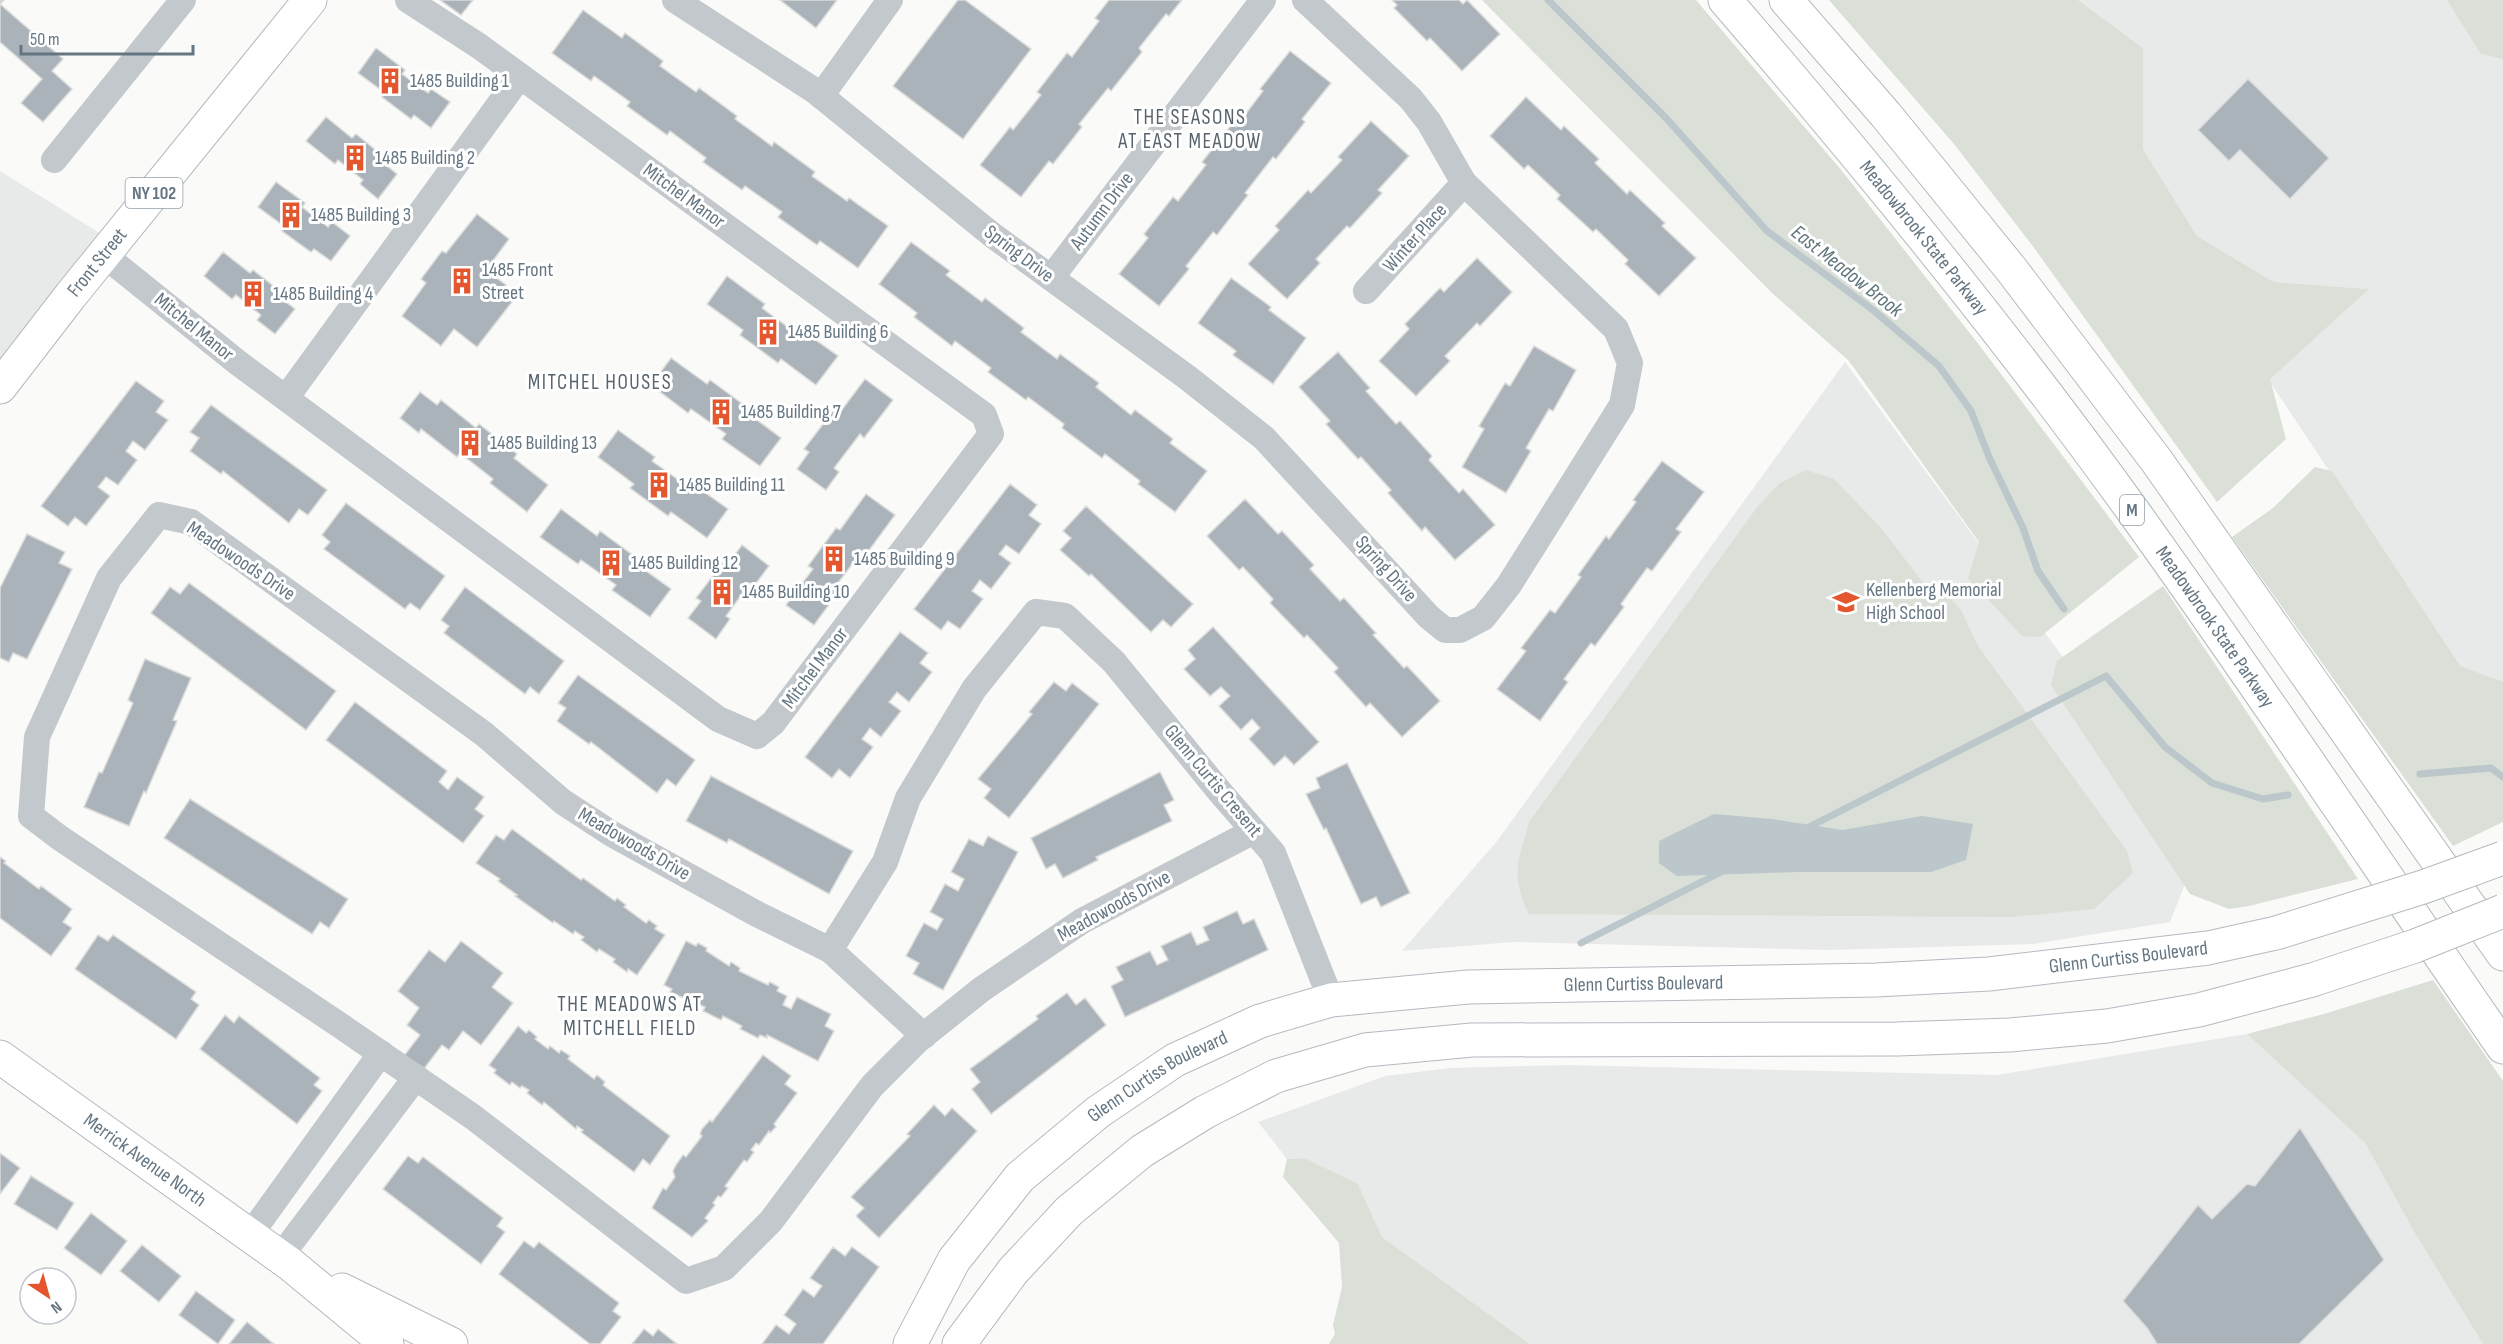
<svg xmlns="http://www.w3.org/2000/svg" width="2503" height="1344" font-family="'Sofia Sans Condensed',sans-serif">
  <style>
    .built { fill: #e8e9e9 }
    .green { fill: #dadfd7 }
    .water { fill: #bbc7cb }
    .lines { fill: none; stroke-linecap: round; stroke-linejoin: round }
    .stream { stroke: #bbc7cb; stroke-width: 7 }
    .building { fill: #aab3b9; stroke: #dcdcda; stroke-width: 1.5 }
    .secondary-casing { stroke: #b3babf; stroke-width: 35 }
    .primary-casing { stroke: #b5babe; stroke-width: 35 }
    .highway-casing { stroke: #b4b9bd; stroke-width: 35 }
    .street { stroke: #c3c8cc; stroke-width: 26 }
    .secondary { stroke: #fff; stroke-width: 33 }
    .primary { stroke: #fff; stroke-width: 33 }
    .highway { stroke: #fff; stroke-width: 33 }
    .secondary-bridge-casing { stroke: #b3babf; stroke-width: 35; stroke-linecap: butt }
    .secondary-bridge { stroke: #fff; stroke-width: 33 }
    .labels { text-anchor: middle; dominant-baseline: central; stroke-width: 6; stroke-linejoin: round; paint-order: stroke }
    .shield { fill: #fff; stroke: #939fa8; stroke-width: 1.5 }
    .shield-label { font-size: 18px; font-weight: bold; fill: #657683 }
    .poi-label { font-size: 20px; fill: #657683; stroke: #fff; text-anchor: start }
    .street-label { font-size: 20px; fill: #657683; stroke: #fff }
    .neighbourhood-label { font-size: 21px; letter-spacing: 1.5px; fill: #57646e; stroke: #fff }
    .water-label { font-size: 21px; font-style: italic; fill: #60757c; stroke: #fff }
  </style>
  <rect width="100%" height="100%" fill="#fafaf8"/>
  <g class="built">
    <polygon points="2078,0 2503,0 2503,732 2258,364 2368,289 2274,282 2197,236 2143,149 2143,48"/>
    <polygon points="0,171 114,242 0,391"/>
    <polygon points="1845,362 2201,844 2170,922 2033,944 1829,950 1514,942 1402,951 1497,841"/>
    <polygon points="2247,1034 2365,1143 2416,1235 2483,1344 1530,1344 1382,1237 1358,1184 1305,1158 1287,1159 1258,1122 1385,1076 1450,1068 1567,1065 1997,1075"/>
  </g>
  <g class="green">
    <polygon points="1482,0 1696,0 1842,171 1976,341 2139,557 2040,637 2022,636 1968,578 1979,542 1849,361 1771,292"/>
    <polygon points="1829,0 2078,0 2143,48 2143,149 2197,236 2274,282 2369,289 2270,379 2286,439 2217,502 2032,245 1954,144"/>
    <polygon points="2447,0 2503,0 2503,59 2481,54"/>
    <polygon points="2315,467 2332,471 2460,666 2503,682 2503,822 2453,846 2232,537 2273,508"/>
    <path d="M1806 470 1834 479 1881 528 1928 589 1950 598 1961 610 1978 646 2127 851 2133 873 2094 909 2011 917 1529 914C1510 873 1518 864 1529 822L1758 506 1780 483Z"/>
    <polygon points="2163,586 2358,879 2249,906 2229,909 2190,894 2051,685 2057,661"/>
    <polygon points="2433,980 2503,1081 2503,1344 2483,1344 2416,1235 2365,1143 2247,1034 2324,1014"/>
    <polygon points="1305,1158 1358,1184 1382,1237 1530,1344 1329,1344 1335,1334 1333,1325 1342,1287 1339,1243 1283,1177 1287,1159"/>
  </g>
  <polygon class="water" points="1714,814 1772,819 1843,830 1922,816 1973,824 1966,860 1931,872 1798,872 1677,876 1659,863 1659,841"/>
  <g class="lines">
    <g class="stream">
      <polyline points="1548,0 1666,118 1767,231 1873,310 1939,366 1971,411 1989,457 2023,528 2038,571 2064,609"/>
      <polyline points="2420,774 2491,768 2503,777"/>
      <polyline points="1805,829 2106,676 2165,747 2212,783 2263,799 2288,795"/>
      <polyline points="1581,943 1723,871"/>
    </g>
  </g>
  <g class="building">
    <polygon points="0,0 4,0 0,4 63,59 52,71 72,89 43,122 21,103 42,79 0,42"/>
    <polygon points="440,0 473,0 461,15"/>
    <polygon points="780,0 837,0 816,28"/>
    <polygon points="958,0 965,0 1031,49 963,139 893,86"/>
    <polygon points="1109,0 1182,0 1169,16 1166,14 1139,48 1142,52 1111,91 1108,88 1079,124 1082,127 1053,164 1049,161 1021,197 980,165 1010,127 1013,130 1041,95 1037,92 1067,53 1072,57 1099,21 1095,18"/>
    <polygon points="1392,0 1459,0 1463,4 1467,0 1500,34 1462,71 1430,38 1427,41 1394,8 1397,5"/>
    <polygon points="583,10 622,38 625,33 663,61 660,66 696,92 699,88 737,116 735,119 772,146 774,142 815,172 812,176 847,201 849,198 888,226 858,268 820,241 817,245 778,217 782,212 745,186 742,190 703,162 706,158 670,131 667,135 627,106 630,102 594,76 591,81 552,53"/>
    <polygon points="376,48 405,70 402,74 428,93 431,89 450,102 431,128 414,115 411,119 382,97 385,93 358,73"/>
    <polygon points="1290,51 1331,83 1302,119 1305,122 1276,159 1273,157 1245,193 1248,195 1217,235 1213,232 1186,266 1189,269 1159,306 1119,274 1148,238 1144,234 1173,197 1178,201 1206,165 1202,162 1232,124 1236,127 1263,91 1260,89"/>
    <polygon points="2248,79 2329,158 2290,199 2240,150 2229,161 2198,130"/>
    <polygon points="1526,97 1561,130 1564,126 1599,159 1595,163 1627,194 1630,190 1665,223 1662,226 1696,258 1659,296 1625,264 1628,260 1596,229 1593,232 1557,199 1560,195 1528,165 1524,169 1490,136"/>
    <polygon points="326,117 352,138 356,134 384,157 381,161 397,174 378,199 360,184 363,180 338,160 335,164 306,141"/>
    <polygon points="1371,121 1409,156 1378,190 1382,193 1350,228 1347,226 1316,259 1320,263 1287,299 1248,264 1279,230 1275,226 1308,190 1311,193 1342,160 1338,157"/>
    <polygon points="276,182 305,203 302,207 328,227 332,222 350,236 331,261 314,249 311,252 282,231 285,227 258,207"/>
    <polygon points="477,214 509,239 486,270 506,285 500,293 512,302 477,347 454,329 441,346 402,316 426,283 421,279 442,251 446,253"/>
    <polygon points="911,242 950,271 946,275 982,302 985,298 1024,328 1021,332 1057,359 1060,354 1099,383 1096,387 1131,415 1135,410 1173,439 1170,443 1207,471 1175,512 1138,484 1140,481 1105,454 1102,458 1062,428 1064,424 1028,397 1026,400 988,372 991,368 955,341 952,346 914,317 917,313 879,284"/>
    <polygon points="223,252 250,273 253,270 281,292 278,296 295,309 275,334 257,320 261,315 236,295 232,299 204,276"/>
    <polygon points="1477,258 1512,292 1480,326 1477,323 1445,356 1450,361 1416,396 1379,361 1409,329 1405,324 1440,288 1444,292"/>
    <polygon points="727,276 765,304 762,308 796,333 800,329 838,356 816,385 781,359 778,363 740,335 743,330 707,304"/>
    <polygon points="1231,278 1271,307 1269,310 1306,338 1273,384 1233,355 1236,351 1198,323"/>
    <polygon points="1534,346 1576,370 1553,411 1549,409 1526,448 1531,451 1506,493 1462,467 1484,429 1479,426 1505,383 1510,386"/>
    <polygon points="1338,352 1370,388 1366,391 1396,424 1400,421 1432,456 1429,460 1459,493 1463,489 1495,525 1455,560 1425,527 1422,531 1388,493 1391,490 1361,457 1358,459 1326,424 1330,421 1299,387"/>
    <polygon points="671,358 707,384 710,380 748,408 745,411 781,438 760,466 722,439 726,434 691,409 688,413 651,385"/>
    <polygon points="865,379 893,400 864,438 860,434 834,468 839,472 826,490 797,469 809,452 804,449 833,411 838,415"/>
    <polygon points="136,381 164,401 156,412 168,420 145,450 133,441 126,451 137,460 118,485 106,477 98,487 110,496 86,526 75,517 68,526 41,506"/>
    <polygon points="420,392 437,405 441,400 476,428 479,424 517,454 514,458 548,485 527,512 490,483 493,479 460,453 457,457 421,429 419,433 400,418"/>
    <polygon points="211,405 327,490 308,515 299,509 289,523 223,471 221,474 190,451 199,438 190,432"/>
    <polygon points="618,430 655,457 652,461 687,486 690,482 728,509 707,538 671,512 668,516 630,488 634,484 598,457"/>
    <polygon points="1662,461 1704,492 1676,529 1681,532 1652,571 1647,568 1621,604 1624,607 1595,646 1591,643 1564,679 1568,682 1540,721 1497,689 1526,651 1521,648 1550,610 1555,613 1581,577 1578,575 1606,536 1609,539 1636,502 1633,500"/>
    <polygon points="1010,484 1037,505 1029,515 1041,524 1019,554 1006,545 999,554 1011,563 991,589 980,580 972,591 983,599 960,629 948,621 941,630 914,609"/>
    <polygon points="866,494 895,515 867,553 863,550 837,584 842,587 814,625 786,605 813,569 808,566 836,528 840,530"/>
    <polygon points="1245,499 1278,534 1282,531 1314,565 1310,569 1340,601 1344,598 1376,633 1373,635 1404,668 1407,666 1440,701 1402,737 1370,703 1366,707 1334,672 1338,668 1307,635 1304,638 1270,603 1273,599 1243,567 1239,570 1207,536"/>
    <polygon points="346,503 445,576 420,610 410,603 405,609 324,549 330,542 322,535"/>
    <polygon points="1086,506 1193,604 1171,627 1163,620 1151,632 1091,574 1089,576 1060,550 1071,538 1063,531"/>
    <polygon points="561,509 597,536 600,531 638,559 635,563 671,589 650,617 612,590 616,585 581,560 578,564 540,537"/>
    <polygon points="27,534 65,552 59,563 72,569 27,659 13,653 9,662 0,658 0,588"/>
    <polygon points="742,545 769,566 754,586 750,583 726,616 730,619 716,639 688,618 701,601 696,598 725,560 729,563"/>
    <polygon points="189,583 336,691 306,730 151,613 170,587 180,594"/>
    <polygon points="465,587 564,661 539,694 530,687 525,694 444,633 449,626 441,620"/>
    <polygon points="1213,627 1319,742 1294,765 1285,756 1274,766 1249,739 1260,728 1252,719 1241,730 1219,706 1230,696 1221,687 1210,696 1184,669 1195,659 1188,650"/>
    <polygon points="900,632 928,653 920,663 932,672 909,702 897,692 889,702 901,711 881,737 870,728 862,739 873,747 850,778 839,769 832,778 805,757"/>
    <polygon points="145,659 191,678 173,720 177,721 146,793 144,791 129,826 84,807 99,772 102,773 133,703 128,700"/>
    <polygon points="578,675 695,760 676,786 667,779 657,793 591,742 589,744 557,721 566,708 558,703"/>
    <polygon points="1054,682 1066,691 1072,683 1099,704 1009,818 984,798 991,789 978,779 1032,714 1029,712"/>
    <polygon points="355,702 447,771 439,782 448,790 457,777 484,797 475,809 484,816 463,843 326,740"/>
    <polygon points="1347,763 1410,893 1381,907 1376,897 1361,904 1326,828 1324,830 1306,794 1320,788 1316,778"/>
    <polygon points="1160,772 1174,800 1164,805 1172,821 1096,857 1098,860 1063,878 1055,864 1046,869 1031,838"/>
    <polygon points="711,776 853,851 829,894 729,839 727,843 686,821"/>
    <polygon points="190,799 348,899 329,928 320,922 312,934 164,838"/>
    <polygon points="512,829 581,880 583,878 615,901 617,898 626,905 624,907 646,923 649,920 657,926 655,929 665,935 637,975 628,969 627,972 613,962 615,959 599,949 597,952 581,940 584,937 575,931 573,934 554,921 553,923 515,896 517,895 498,881 500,879 476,863 496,835 504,840"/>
    <polygon points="988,836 1018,852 943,990 913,974 919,963 906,956 924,923 937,930 943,919 930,912 945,884 958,891 964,879 951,872 969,839 983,846"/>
    <polygon points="0,857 6,861 4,863 39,889 41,886 72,909 63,922 72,928 51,956 0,918"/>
    <polygon points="1237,911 1243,924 1254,919 1268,950 1125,1017 1111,986 1123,980 1116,967 1150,951 1157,965 1168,960 1161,946 1191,932 1197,945 1209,940 1203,927"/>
    <polygon points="98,935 108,941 113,935 196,992 191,999 199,1005 176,1039 75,969"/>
    <polygon points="461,941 503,973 492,987 513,1003 481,1045 463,1031 449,1050 442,1045 423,1070 404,1056 420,1035 407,1025 419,1008 398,991 429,950 445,962"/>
    <polygon points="686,941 696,946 698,943 707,948 706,951 729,966 731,962 740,968 739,971 768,985 770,982 779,987 777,991 787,996 783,1005 791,1009 797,997 831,1014 825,1026 834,1031 818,1061 767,1035 767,1038 760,1035 758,1038 740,1029 742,1026 723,1016 721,1020 703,1011 705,1007 697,1004 699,1001 689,997 688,1000 670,992 672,989 664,985"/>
    <polygon points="1067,993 1076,1005 1085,998 1106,1025 991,1114 972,1089 980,1082 970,1069 1038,1019 1036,1016"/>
    <polygon points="225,1015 234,1023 239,1016 320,1078 314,1085 322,1091 297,1124 200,1049"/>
    <polygon points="518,1026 526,1033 529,1030 537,1037 535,1039 548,1049 550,1046 559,1053 561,1050 570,1056 568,1059 594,1079 597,1075 605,1082 603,1085 670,1136 650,1165 643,1159 634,1172 581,1132 583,1130 577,1126 576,1129 544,1102 542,1105 527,1093 529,1090 522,1086 520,1088 512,1082 510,1085 494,1073 496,1070 489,1065"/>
    <polygon points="763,1055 791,1076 785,1084 797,1093 774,1124 776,1127 770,1133 769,1131 759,1145 756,1143 751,1150 754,1152 747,1162 744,1160 725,1186 728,1188 721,1197 718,1196 713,1203 715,1205 705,1218 708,1221 692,1237 652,1208 663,1188 666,1190 675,1177 673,1171 676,1165 683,1155 686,1157 702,1136 700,1134 702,1129 710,1120 712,1122"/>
    <polygon points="934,1105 945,1116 952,1108 977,1131 879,1238 856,1216 864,1208 851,1197 910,1136 907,1134"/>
    <polygon points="2300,1128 2384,1260 2299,1344 2157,1344 2147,1328 2123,1301 2198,1205 2212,1219 2247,1184 2255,1186"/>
    <polygon points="0,1153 20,1168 0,1194"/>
    <polygon points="408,1156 418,1163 423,1157 503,1218 497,1226 505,1232 481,1264 383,1189"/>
    <polygon points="31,1176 74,1203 57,1230 14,1204"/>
    <polygon points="91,1213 127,1241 101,1275 64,1248"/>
    <polygon points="524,1241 534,1248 539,1242 619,1303 613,1311 621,1317 600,1344 590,1344 499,1274"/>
    <polygon points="142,1245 181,1276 159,1302 120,1271"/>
    <polygon points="833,1247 845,1256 852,1247 879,1267 823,1344 762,1344 776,1325 789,1334 796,1324 784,1315 803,1289 814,1297 822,1286 810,1278"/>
    <polygon points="196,1291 235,1320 218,1344 179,1315"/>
    <polygon points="247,1322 274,1344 229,1344"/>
    <polygon points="644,1329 653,1336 658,1329 677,1344 632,1344"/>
  </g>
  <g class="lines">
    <g class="secondary-casing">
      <g id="secondary">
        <path id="s1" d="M0 1057 290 1264 387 1344"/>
        <polyline points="342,1290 451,1344"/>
        <path id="s2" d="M910 1344 954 1260 1020 1177 1098 1112 1175 1060 1260 1021 1331 1000 1468 987 1876 980 1989 974 2208 948 2276 933"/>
        <polyline points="959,1344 1013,1271 1069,1211 1142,1151 1205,1112 1276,1076 1365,1050 1472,1040 1897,1039 2010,1035 2107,1026 2199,1010 2312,980"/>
      </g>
    </g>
    <g class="primary-casing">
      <g id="primary">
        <path id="s3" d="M0 387 71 295 310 0"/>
      </g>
    </g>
    <g class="highway-casing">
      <g id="highway">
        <path id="s4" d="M1725 0C1869 167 2009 338 2138 518 2263 692 2381 870 2503 1047"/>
        <polyline points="1786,0 1886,115 2011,269 2156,460 2503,954"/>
      </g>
    </g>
    <g class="street">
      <polyline points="675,0 815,91 991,234 1188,378 1264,438 1429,617 1445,630 1460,630 1483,618 1509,585 1622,405 1630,363 1616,329 1464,183 1429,122 1411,99 1305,0"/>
      <polyline points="821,96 890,0"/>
      <polyline points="54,160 183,0"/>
      <polyline points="104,255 237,362 718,719 757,736 773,723 991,434 984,415 479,46 408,0"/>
      <polyline points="1051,278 1263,0"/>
      <polyline points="1366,291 1464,183"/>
      <polyline points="286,398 520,76"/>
      <polyline points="1254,831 1082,921 982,989 918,1040 872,1086 771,1221 724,1268 686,1281 473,1117 341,1026 60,838 31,816 37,737 109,578 159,515 191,522 484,734 563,802 612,834 757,914 830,950 885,862 908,798 974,689 1036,612 1065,616 1114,662 1220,792 1273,853 1331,1000"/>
      <polyline points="830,950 924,1036"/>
      <polyline points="250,1235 381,1053"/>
      <polyline points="280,1257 416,1077"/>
    </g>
    <use href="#secondary" class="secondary"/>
    <use href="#primary" class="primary"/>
    <use href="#highway" class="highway"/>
    <g class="secondary-bridge-casing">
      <g id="secondary-bridge">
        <polyline points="2276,933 2423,887 2503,858"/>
        <polyline points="2312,980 2415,946 2503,911"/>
      </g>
    </g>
    <use href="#secondary-bridge" class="secondary-bridge"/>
  </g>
  <defs>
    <g id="building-bare" transform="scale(2.07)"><path d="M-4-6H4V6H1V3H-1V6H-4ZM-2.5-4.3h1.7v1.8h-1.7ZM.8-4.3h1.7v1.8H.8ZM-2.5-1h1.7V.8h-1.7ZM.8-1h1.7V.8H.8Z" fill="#e4572e" stroke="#fff" stroke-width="2.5" paint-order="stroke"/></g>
    <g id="school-bare" transform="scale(2.07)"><path d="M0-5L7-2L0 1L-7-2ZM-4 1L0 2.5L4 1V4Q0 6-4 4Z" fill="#e4572e" stroke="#fff" stroke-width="2.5" paint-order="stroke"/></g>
  </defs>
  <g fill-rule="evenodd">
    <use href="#building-bare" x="390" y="81"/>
    <use href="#building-bare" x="355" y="158"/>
    <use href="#building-bare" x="291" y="215"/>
    <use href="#building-bare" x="462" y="281"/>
    <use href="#building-bare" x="253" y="294"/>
    <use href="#building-bare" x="768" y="332"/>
    <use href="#building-bare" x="721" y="412"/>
    <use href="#building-bare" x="470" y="443"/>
    <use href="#building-bare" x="659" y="485"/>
    <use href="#building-bare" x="834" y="559"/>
    <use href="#building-bare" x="611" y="563"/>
    <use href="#building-bare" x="722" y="592"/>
    <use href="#school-bare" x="1846" y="602"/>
  </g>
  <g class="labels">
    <g class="shield">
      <rect x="125.5" y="178" width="57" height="30" rx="4.5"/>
      <rect x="2120" y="495" width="24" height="30" rx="4.5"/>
    </g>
    <g class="shield-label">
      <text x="154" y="193">NY 102</text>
      <text x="2132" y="510">M</text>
    </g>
    <g class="poi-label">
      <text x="410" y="81">1485 Building 1</text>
      <text x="375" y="158">1485 Building 2</text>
      <text x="311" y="215">1485 Building 3</text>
      <text x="482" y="270">1485 Front<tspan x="482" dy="23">Street</tspan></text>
      <text x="273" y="294">1485 Building 4</text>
      <text x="788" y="332">1485 Building 6</text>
      <text x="741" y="412">1485 Building 7</text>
      <text x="490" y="443">1485 Building 13</text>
      <text x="679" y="485">1485 Building 11</text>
      <text x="854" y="559">1485 Building 9</text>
      <text x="631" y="563">1485 Building 12</text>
      <text x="1866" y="590">Kellenberg Memorial<tspan x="1866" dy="23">High School</tspan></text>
      <text x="742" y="592">1485 Building 10</text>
    </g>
    <g class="street-label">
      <text transform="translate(684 196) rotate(36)">Mitchel Manor</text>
      <text transform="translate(1102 211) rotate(-53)">Autumn Drive</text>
      <text transform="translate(1415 238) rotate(-48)">Winter Place</text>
      <text stroke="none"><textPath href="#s4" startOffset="310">Meadowbrook State Parkway</textPath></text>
      <text transform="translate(1019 254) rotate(37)">Spring Drive</text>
      <text stroke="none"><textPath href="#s3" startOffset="158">Front Street</textPath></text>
      <text transform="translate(194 327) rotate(39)">Mitchel Manor</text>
      <text transform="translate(241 561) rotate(34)">Meadowoods Drive</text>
      <text transform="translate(1386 569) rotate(48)">Spring Drive</text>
      <text stroke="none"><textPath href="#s4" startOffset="796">Meadowbrook State Parkway</textPath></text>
      <text transform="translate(815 668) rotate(-53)">Mitchel Manor</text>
      <text transform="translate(1213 781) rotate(50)">Glenn Curtis Cresent</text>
      <text transform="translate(634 844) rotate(30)">Meadowoods Drive</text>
      <text transform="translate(1114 906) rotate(-29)">Meadowoods Drive</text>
      <text stroke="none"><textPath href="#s2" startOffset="1362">Glenn Curtiss Boulevard</textPath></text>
      <text stroke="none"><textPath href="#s2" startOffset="876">Glenn Curtiss Boulevard</textPath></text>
      <text stroke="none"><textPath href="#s2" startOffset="372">Glenn Curtiss Boulevard</textPath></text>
      <text stroke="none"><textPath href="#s1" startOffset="178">Merrick Avenue North</textPath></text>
    </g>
    <g class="neighbourhood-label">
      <text x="1190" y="117">THE SEASONS<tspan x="1190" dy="24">AT EAST MEADOW</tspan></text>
      <text x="600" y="382">MITCHEL HOUSES</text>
      <text x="630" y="1004">THE MEADOWS AT<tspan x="630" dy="24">MITCHELL FIELD</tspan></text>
    </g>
    <g class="water-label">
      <text transform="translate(1847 271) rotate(38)">East Meadow Brook</text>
    </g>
  </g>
  <g transform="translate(48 1296) rotate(144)"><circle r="28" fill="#ffffff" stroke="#c1c8cd" stroke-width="1.5"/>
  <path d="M0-4.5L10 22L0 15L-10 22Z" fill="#e4572e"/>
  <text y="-9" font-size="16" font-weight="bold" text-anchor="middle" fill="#657683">N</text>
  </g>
  <path d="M21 45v9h172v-9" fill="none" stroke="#657683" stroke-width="3"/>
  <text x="30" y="45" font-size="18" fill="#657683" stroke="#ffffff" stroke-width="4.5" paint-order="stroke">50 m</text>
</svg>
